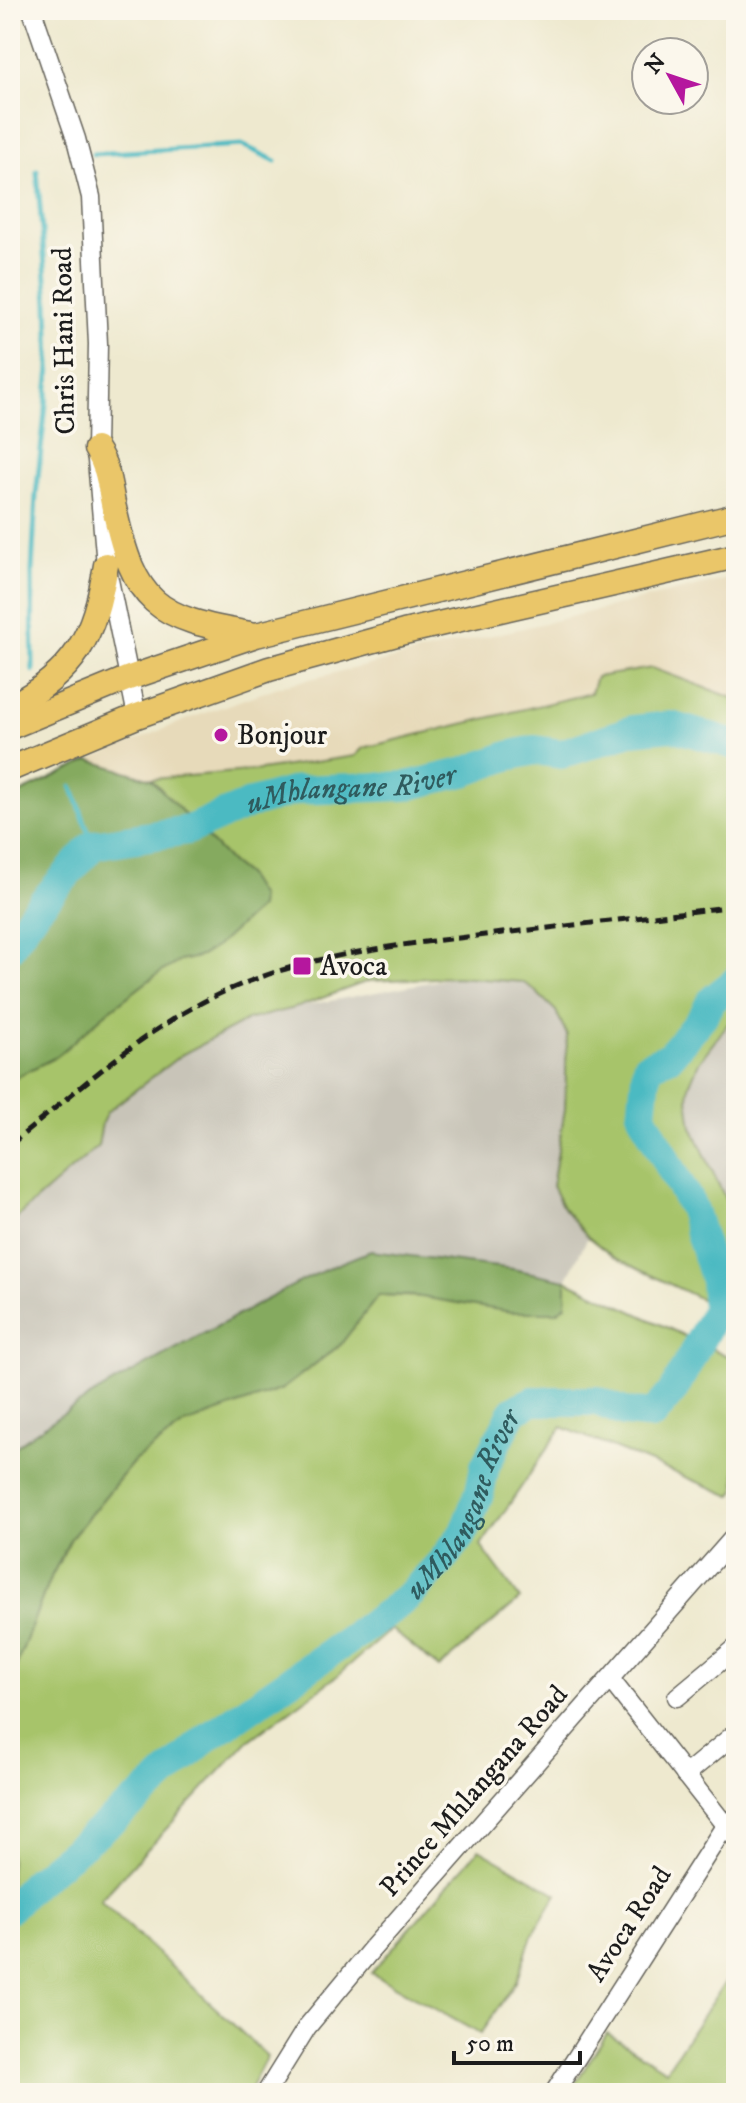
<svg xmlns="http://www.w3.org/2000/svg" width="746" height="2103" font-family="'IM FELL DW Pica',serif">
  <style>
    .built { fill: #e7daba }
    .industrial { fill: #c8c4b8 }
    .green { fill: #a7c46b; stroke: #627044; stroke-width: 2 }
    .forest { fill: #85aa5f; stroke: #50633e; stroke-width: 2 }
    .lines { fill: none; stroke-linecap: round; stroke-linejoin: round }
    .stream { stroke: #4bbac2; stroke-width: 5 }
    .river { stroke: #4bbac2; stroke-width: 30 }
    .minor-casing { stroke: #66645b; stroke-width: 21 }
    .major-casing { stroke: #66645b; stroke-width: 27 }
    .minor { stroke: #fff; stroke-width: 18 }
    .major { stroke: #eac669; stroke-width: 24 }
    .rail { stroke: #1c1c1c; stroke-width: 5; stroke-dasharray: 12 6; stroke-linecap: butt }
    .poi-dot { fill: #b5179e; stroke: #fbf7ec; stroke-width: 3 }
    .labels { text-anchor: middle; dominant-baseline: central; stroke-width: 7; stroke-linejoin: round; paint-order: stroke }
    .street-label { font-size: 28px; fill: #1c1c1c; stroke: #fbf7ec }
    .poi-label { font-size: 28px; fill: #1c1c1c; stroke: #fbf7ec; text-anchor: start }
    .water-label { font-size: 30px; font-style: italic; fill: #2f5b5e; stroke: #fbf7ec }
  </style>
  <rect width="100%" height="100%" fill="#fbf7ec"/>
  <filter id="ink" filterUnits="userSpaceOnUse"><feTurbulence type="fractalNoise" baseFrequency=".0125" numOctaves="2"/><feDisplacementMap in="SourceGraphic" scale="16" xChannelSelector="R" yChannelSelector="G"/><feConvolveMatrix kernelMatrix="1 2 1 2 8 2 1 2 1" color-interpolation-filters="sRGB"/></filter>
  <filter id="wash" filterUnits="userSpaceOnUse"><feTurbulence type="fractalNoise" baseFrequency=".006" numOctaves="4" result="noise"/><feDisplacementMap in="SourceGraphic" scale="32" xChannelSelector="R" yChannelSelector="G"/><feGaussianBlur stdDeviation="1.8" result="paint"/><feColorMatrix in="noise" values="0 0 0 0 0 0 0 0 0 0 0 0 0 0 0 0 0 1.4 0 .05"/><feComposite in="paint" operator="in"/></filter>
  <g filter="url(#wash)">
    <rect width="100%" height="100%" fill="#eee9cf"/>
    <polygon class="built" points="736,577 736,699 652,668 591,693 363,748 355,756 260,770 151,779 89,760 191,718 281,686"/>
    <g class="industrial">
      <polygon points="456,977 522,982 533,989 556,1011 567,1035 563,1208 588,1237 566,1280 513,1269 371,1251 135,1371 29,1436 10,1451 10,1223 98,1146 102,1123 107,1112 181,1055 247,1020 298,1007"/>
      <polygon points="736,1013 736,1222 692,1127 688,1099 689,1086 699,1062"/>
    </g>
    <g class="green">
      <polygon points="652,668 736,699 736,1013 699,1062 689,1086 688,1099 692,1127 736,1222 736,1316 613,1257 588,1237 563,1208 552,1186 565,1109 567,1035 556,1011 533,989 522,982 456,977 368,981 298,1007 247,1020 181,1055 107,1112 102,1123 98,1146 10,1223 10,1080 56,1057 106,1013 156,975 180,961 201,956 246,875 231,863 151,779 260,770 355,756 363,748 591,693 596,677"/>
      <polygon points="566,1280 736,1360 736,1491 732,1496 562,1427 481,1546 520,1599 439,1668 391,1629 337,1676 247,1742 100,1900 267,2056 248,2093 10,2093 10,1682 48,1583 71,1538 134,1461 185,1424 282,1389 340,1345 379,1295 566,1304"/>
      <polygon points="479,1849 557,1894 532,1936 516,1982 480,2034 371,1973"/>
      <polygon points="736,1966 736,2093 569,2093 607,2033 666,2070"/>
    </g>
    <g class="forest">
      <polygon points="89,760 151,779 231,863 246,875 260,897 259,908 217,946 201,956 180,961 156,975 106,1013 56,1057 10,1080 10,798"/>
      <path d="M371 1251 513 1269 566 1280V1305L557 1312H511L415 1296 379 1295 340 1345 282 1389 185 1424 134 1461 71 1538 48 1583 10 1682V1451C73 1402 146 1365 216 1327 267 1300 317 1270 371 1251Z"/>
    </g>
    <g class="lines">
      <g class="stream">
        <polyline points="93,154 242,145 276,161"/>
        <polyline points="33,671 32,571 36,495 50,368 48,303 37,171"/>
        <polyline points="72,786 93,845"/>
      </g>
      <g class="river">
        <path id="s1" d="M10 947 34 912 93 845 188 830 252 803 298 790 407 786 465 772 508 756 535 750 561 754 633 730 671 726 736 745"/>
        <path id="s2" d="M10 1908 32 1885 154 1786 204 1740 390 1611 412 1593 443 1560 464 1532 480 1491 485 1466 514 1410 533 1401H597L624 1412 653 1415 673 1391 717 1309 715 1281 692 1207 642 1115 647 1066 669 1057 703 1016 712 1000 736 981"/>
      </g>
    </g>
  </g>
  <g filter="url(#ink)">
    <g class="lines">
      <g class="minor-casing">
        <g id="minor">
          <polyline points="32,10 76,139 91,197 98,344 96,449 106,565 137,716"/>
          <polyline points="610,1679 736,1839"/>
          <polyline points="677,1697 736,1648"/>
          <polyline points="685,1775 736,1733"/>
          <polyline points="266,2093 307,2027 371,1950 736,1535"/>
          <polyline points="554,2093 725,1826 736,1817"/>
        </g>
      </g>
      <g class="major-casing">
        <g id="major">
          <path d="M96 449C109 468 109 487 114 508 135 604 155 618 251 634"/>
          <path d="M10 707C76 672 94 637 106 565"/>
          <polyline points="10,727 129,678 256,635 736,516"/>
          <polyline points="10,769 137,716 269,669 404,632 736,556"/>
        </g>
      </g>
      <use href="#minor" class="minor"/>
      <use href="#major" class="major"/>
      <path class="rail" d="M10 1145C74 1094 137 1034 211 998 300 954 397 945 494 934 575 925 655 916 736 906"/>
    </g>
  </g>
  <g class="poi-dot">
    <circle cx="221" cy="735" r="8"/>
    <rect x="292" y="956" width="20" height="20" rx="4"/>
  </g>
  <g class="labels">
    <g class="street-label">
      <text transform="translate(64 341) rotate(-91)">Chris Hani Road</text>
      <text transform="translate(474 1791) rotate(-49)">Prince Mhlangana Road</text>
      <text transform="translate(629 1924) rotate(-57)">Avoca Road</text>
    </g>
    <g class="poi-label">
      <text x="237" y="735">Bonjour</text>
      <text x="320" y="966">Avoca</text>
    </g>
    <g class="water-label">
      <text stroke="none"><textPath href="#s1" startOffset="398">uMhlangane River</textPath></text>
      <text stroke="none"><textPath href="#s2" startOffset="616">uMhlangane River</textPath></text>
    </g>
  </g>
  <rect width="746" height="2103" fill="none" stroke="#fbf7ec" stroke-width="40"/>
  <g transform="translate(670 76) rotate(310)"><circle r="38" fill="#fbf7ec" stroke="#a29f99" stroke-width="2"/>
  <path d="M0-6L14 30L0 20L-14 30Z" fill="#b5179e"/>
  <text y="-12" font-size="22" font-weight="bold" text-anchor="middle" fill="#1c1c1c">N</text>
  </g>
  <path d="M454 2051v12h126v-12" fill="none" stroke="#1c1c1c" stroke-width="4"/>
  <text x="466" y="2051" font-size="24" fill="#1c1c1c" stroke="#fbf7ec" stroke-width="6" paint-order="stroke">50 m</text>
</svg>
